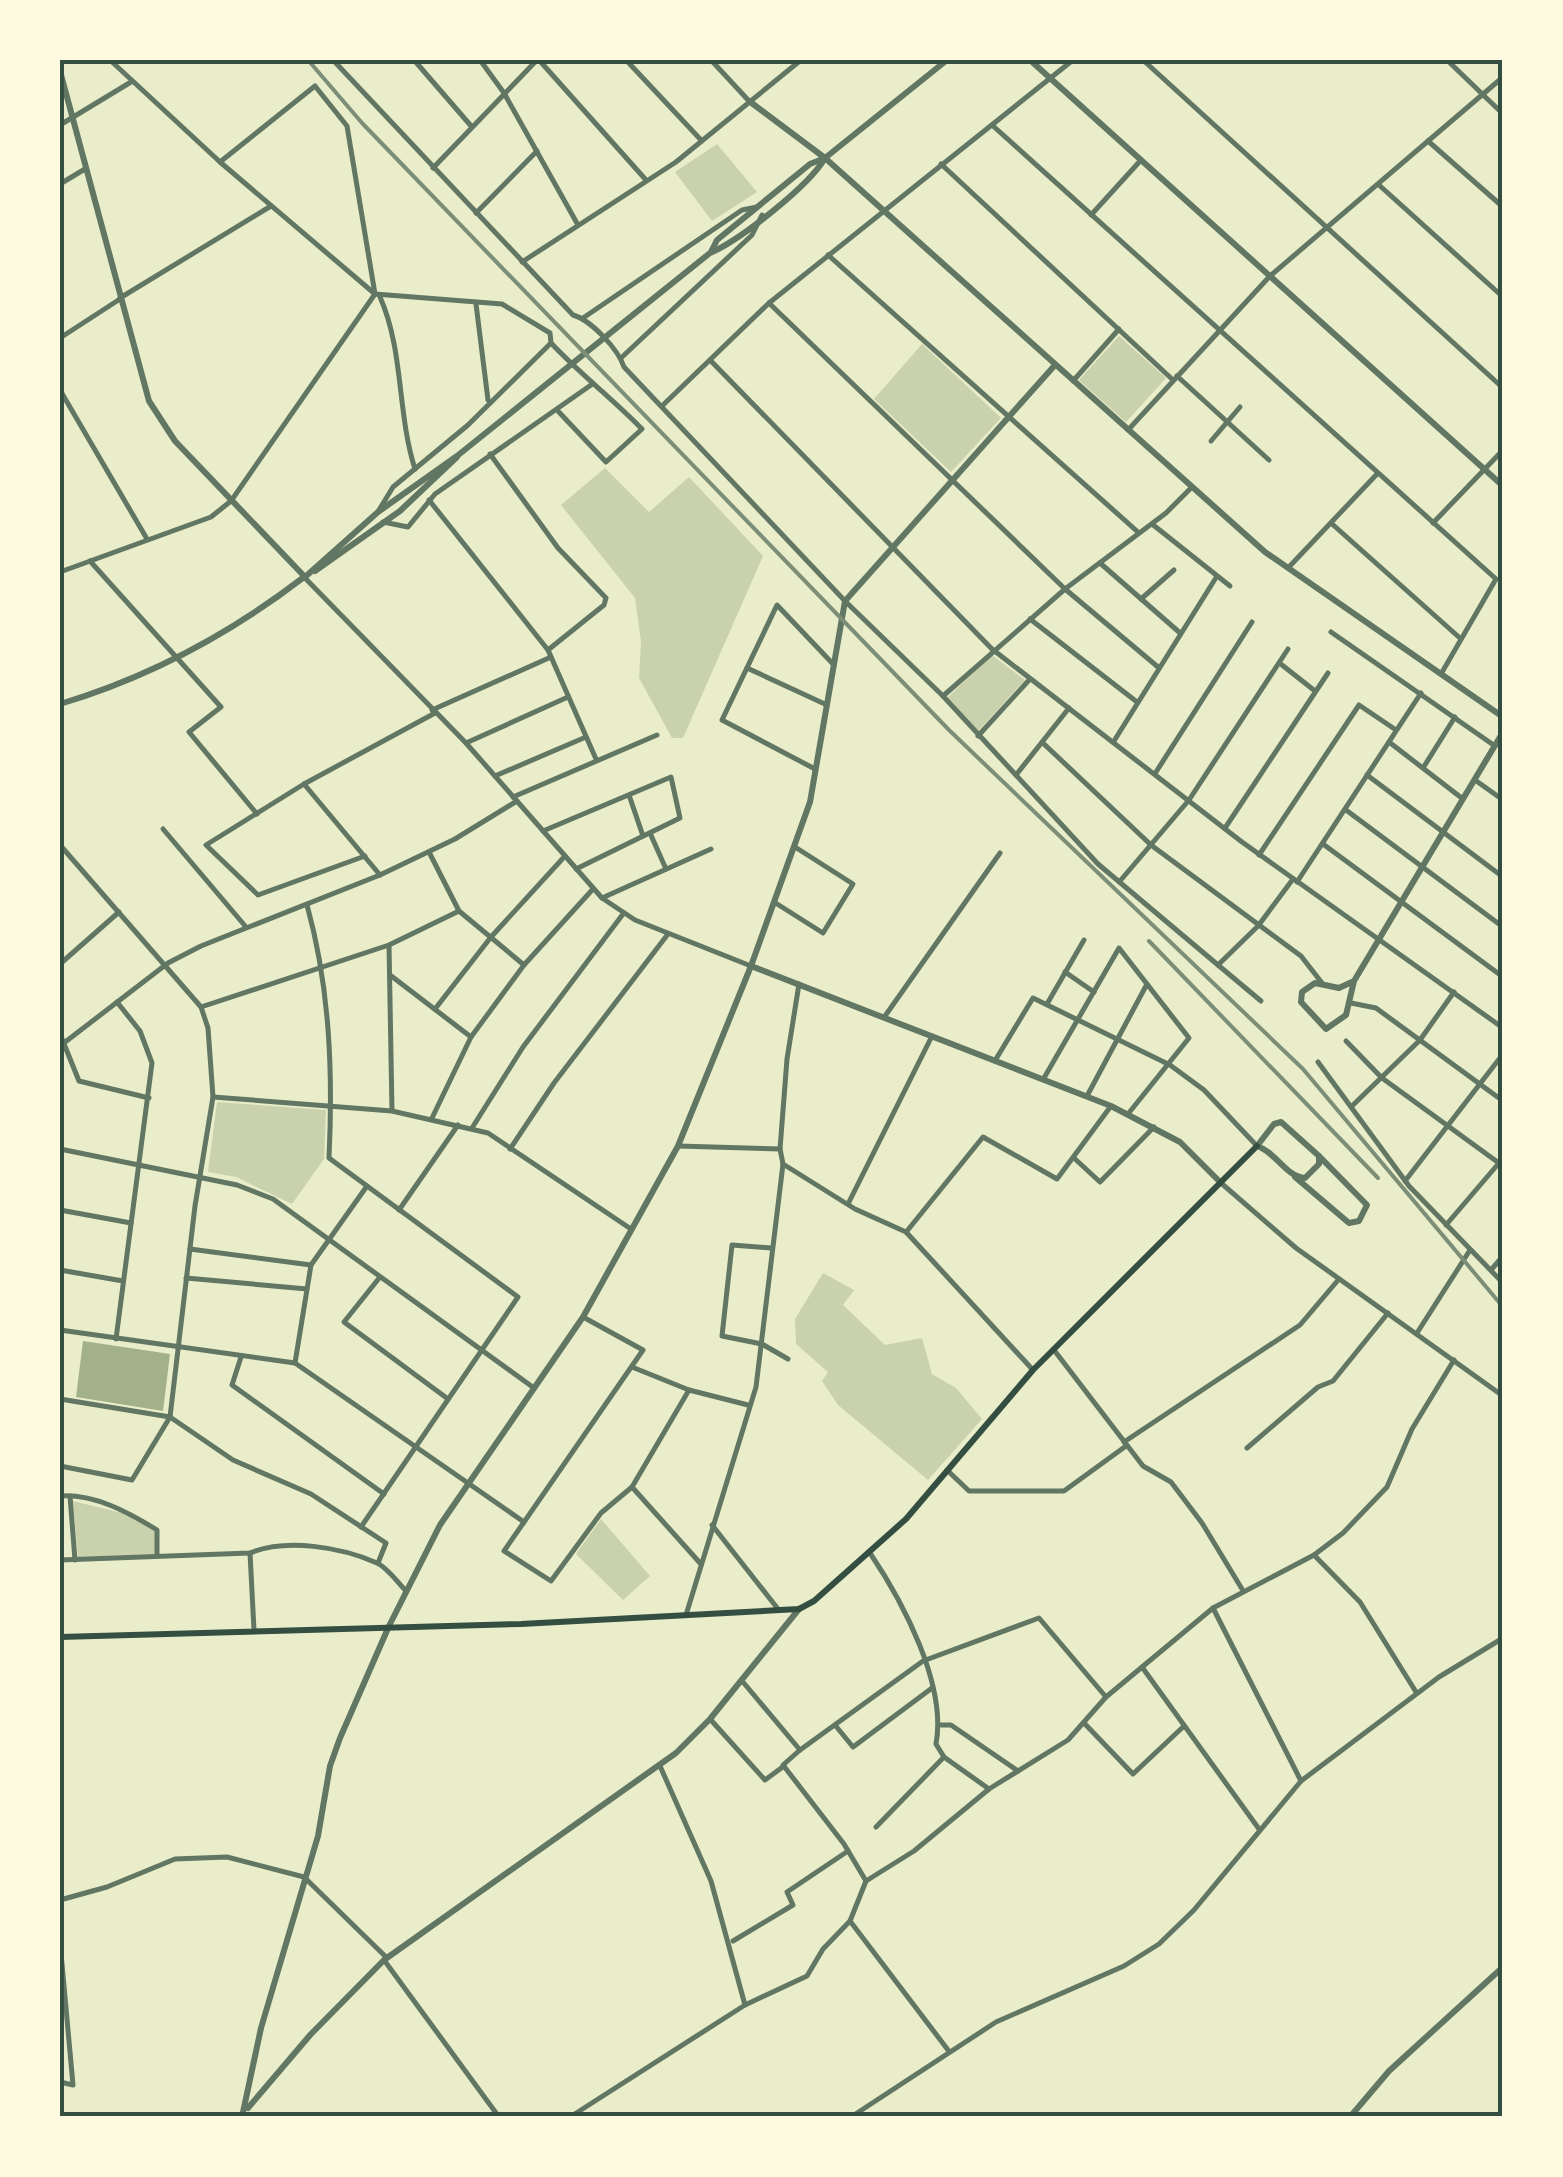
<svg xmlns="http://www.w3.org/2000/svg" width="1563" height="2177" font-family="'Exo 2',sans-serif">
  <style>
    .green { fill: #cad2ad }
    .water { fill: #a3b18a }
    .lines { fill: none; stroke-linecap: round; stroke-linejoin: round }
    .minor { stroke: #617663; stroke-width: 5 }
    .tertiary { stroke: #617663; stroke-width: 6 }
    .secondary { stroke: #344e41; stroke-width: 6 }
    .rail { stroke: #7c8e77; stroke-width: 4 }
    .neatline { fill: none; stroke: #344e41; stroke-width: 4 }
  </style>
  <rect width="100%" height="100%" fill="#e9edc9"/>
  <g class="green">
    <polygon points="717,144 757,192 712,221 675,172"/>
    <polygon points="1119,336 1166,378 1126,422 1079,380"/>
    <polygon points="922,344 1001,418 951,472 874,399"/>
    <polygon points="605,468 649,512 689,477 763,556 683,738 672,738 639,678 641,642 635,598 561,505"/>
    <polygon points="992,655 1025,680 978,731 948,697"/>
    <polygon points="217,1102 326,1110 324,1159 292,1204 236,1177 208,1172"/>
    <polygon points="823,1273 854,1290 843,1305 885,1345 922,1338 932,1374 956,1388 982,1419 928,1480 838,1405 822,1381 828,1372 796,1344 795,1319"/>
    <polygon points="73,1501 126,1514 155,1532 155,1554 78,1557"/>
    <polygon points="601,1519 650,1576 623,1600 576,1554"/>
  </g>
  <polygon class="water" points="83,1341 170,1354 163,1411 76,1397"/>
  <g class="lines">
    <g class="minor">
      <path d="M110 60 220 162 375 294 502 304 550 333 551 343C581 375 612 398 642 429L606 462 557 410"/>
      <path d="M333 60 573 315C591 320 618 349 624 367L845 601 943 696 1098 864 1218 965 1258 926 1293 879"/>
      <polyline points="414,60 472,127"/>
      <polyline points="480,60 504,93 578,225"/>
      <polyline points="539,60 646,180"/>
      <polyline points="626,60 701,140"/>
      <polyline points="711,60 749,101"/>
      <polyline points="1143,60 1503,388"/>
      <polyline points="1447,60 1503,114"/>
      <polyline points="60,125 131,82"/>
      <polyline points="992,125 1496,579 1441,674"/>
      <polyline points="1428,141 1503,207"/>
      <polyline points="941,164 1173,380"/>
      <polyline points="433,168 537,60"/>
      <polyline points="60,184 85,169"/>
      <polyline points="1379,185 1503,297"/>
      <polyline points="476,213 537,151"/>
      <polyline points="1091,215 1141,160"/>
      <polyline points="828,255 1139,533"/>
      <polyline points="522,262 676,162 801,60"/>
      <path d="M380 297C404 351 397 413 415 469"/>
      <polyline points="120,298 271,206"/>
      <polyline points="769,303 1065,589 1158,667"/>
      <polyline points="476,304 488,400"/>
      <polyline points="583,318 742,210 757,207"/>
      <polyline points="60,338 120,299"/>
      <polyline points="621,358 752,235 762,215"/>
      <polyline points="710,360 992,649 1242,842 1503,1028"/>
      <polyline points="1177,376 1269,460"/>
      <polyline points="1073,381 1119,329"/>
      <polyline points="60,390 147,539"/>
      <polyline points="662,406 769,303 1073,60"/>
      <polyline points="1128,430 1270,276 1503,77"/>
      <polyline points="1211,441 1240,407"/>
      <polyline points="490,454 558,548 606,598 604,605 548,650"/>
      <polyline points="429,500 548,650 596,759"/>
      <polyline points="379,510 393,487 468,425 551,343"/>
      <polyline points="383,522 408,527 435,494 591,385"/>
      <polyline points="1331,523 1461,639"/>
      <polyline points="1433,523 1503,450"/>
      <polyline points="1152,524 1230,586"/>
      <polyline points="90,561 221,707 189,732 257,814"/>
      <polyline points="1100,563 1179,632"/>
      <polyline points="1288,568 1377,474"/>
      <polyline points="60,572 211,517 231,501 375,294 347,126 315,86 220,162"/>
      <polyline points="305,578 466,743 602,898 635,920 751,966"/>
      <polyline points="1141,599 1174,570"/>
      <polyline points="1030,619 1137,702"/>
      <polyline points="1331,632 1495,746"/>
      <polyline points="1282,665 1315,691"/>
      <polyline points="747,668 827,705"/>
      <polyline points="943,696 1065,589 1166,513 1192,487"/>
      <polyline points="432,710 551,657"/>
      <polyline points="978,736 1030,679"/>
      <polyline points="1114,741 1217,576"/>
      <polyline points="1389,742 1463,799"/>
      <polyline points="466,743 568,697"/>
      <polyline points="1044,744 1151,845 1301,956 1322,983"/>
      <polyline points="1423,768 1455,717"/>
      <polyline points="815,769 722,720 777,605 834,665"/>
      <polyline points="1156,772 1252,622"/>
      <polyline points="1016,775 1069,708"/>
      <polyline points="1367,775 1503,877"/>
      <polyline points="495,776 586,737"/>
      <polyline points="1475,780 1503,800"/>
      <polyline points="304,784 380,875"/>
      <polyline points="629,795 643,836"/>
      <polyline points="513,797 657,735"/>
      <polyline points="1346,810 1503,927"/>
      <polyline points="1225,828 1328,673"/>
      <polyline points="163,829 246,927"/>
      <polyline points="543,831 671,777 680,818 576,869"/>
      <polyline points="650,833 666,869"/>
      <polyline points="1323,844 1503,977"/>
      <polyline points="60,845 201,1007 208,1028 213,1097 195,1206 170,1417 132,1480 60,1466"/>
      <polyline points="429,852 459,911 524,965"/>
      <polyline points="1259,855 1359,705 1396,730"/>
      <polyline points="365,856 258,895 206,845 304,784 435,713"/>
      <polyline points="1120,881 1189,800 1288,649"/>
      <polyline points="1297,882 1421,693"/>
      <polyline points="602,898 711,849"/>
      <polyline points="774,902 823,933 853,884 795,847"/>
      <path d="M307 905C330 988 333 1073 329 1158L518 1297 361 1527"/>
      <polyline points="389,945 392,1111"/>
      <polyline points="60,964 119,912"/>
      <polyline points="1218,965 1261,1001"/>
      <polyline points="1065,972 1094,992"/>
      <polyline points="390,975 471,1037"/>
      <polyline points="1351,1003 1376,1008 1503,1101"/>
      <polyline points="1047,1004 1084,940"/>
      <polyline points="201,1007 389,945 459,911"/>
      <polyline points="435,1009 491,937 565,856"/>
      <polyline points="885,1016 1000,853"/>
      <polyline points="60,1034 79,1081 149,1098"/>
      <polyline points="1346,1041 1382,1078 1503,1166"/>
      <polyline points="60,1046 168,963 201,946 380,875 455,839 517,801"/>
      <polyline points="996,1059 1033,998 1170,1065 1204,1090 1257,1146"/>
      <polyline points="1318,1062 1409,1186 1503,1283"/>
      <polyline points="1044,1078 1119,948 1189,1038 1128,1114"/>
      <polyline points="1087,1096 1147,984"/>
      <polyline points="213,1097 392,1111 488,1133 631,1229"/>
      <polyline points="1352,1106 1420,1040 1454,992"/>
      <polyline points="432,1118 471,1037 524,965 593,889"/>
      <polyline points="472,1128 523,1047 623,914"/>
      <polyline points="678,1146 780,1149"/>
      <polyline points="60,1149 237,1185 273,1199 534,1388"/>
      <polyline points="510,1149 554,1083 668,934"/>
      <polyline points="1074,1158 1100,1182 1154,1127"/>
      <polyline points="783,1164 855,1209 906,1232 1033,1370"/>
      <polyline points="1405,1181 1503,1054"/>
      <polyline points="1221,1183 1296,1248 1503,1396"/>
      <polyline points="848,1204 932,1036"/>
      <polyline points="60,1210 131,1223"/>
      <polyline points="399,1210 458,1125"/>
      <polyline points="1446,1225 1499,1163"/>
      <polyline points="907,1231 983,1137 1057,1179 1111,1106"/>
      <polyline points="771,1248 732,1245 722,1336 762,1344 788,1359"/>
      <polyline points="190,1249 311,1265"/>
      <polyline points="60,1270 123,1281"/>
      <polyline points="1491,1270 1503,1256"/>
      <polyline points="380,1277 344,1322 448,1399"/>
      <polyline points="186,1278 307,1289"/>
      <polyline points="583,1317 643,1350 504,1551 551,1581 601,1513 632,1487 689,1390"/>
      <polyline points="60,1330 295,1363 524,1522"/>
      <polyline points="1417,1333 1470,1250"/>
      <polyline points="116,1339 152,1063 140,1031 117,1002"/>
      <polyline points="1054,1350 1143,1466 1171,1482 1202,1523 1242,1589"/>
      <polyline points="241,1357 232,1385 384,1494"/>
      <polyline points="295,1363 311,1265 367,1186"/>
      <polyline points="632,1367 689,1390 748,1405"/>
      <polyline points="60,1399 170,1417 233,1460 311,1494 386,1543 378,1563"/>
      <polyline points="1124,1442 1300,1325 1339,1279"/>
      <polyline points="1247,1448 1318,1387 1333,1381 1388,1313"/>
      <polyline points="947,1470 969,1491 1064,1491 1126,1446"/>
      <polyline points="632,1487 700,1563"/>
      <path d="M60 1496C95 1494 128 1512 157 1530V1556"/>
      <polyline points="70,1496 75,1560"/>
      <polyline points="712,1525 778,1609"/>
      <polyline points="250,1553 254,1630"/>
      <path d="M870 1553C903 1602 947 1685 936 1744L944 1757 876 1827"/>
      <polyline points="1314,1555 1360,1602 1416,1692"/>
      <path d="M60 1560 250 1553C286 1538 341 1547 377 1563 388 1568 397 1582 406 1591"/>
      <polyline points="1213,1608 1301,1781"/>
      <polyline points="686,1615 756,1387 783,1164 780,1149 787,1059 799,984"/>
      <polyline points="1142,1667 1259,1829"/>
      <polyline points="743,1682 800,1750"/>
      <polyline points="710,1719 765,1780 784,1766"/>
      <polyline points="1085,1724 1133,1774 1184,1726"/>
      <polyline points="835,1725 853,1747 932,1688"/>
      <polyline points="941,1725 951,1725 1018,1771"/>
      <polyline points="944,1757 989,1789"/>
      <polyline points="660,1766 711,1881 745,2005"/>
      <polyline points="866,1881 914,1851 989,1789 1068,1740 1106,1697 1213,1608 1314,1555 1343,1533 1387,1487 1412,1429 1454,1360"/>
      <polyline points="866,1881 844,1844 783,1765 800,1750 923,1661 1039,1618 1106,1697"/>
      <polyline points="60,1900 107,1887 175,1859 227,1857 304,1877 387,1958"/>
      <polyline points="850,1921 948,2050"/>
      <polyline points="733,1941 793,1905 787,1892 848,1851"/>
      <polyline points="60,1942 73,2085 60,2082"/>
      <polyline points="384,1960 499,2117"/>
      <polyline points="570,2117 745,2005 807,1976 823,1949 850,1921 866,1881"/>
      <polyline points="851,2117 996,2022 1124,1966 1159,1944 1194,1910 1301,1781 1439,1677 1503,1638"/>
    </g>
    <g class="tertiary">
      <polyline points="1030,60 1503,486"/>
      <polyline points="60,71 149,401 175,441 305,577"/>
      <polyline points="749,101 825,158 1265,552 1503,717"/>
      <polyline points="711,252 717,240 810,164 825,158 947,60"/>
      <polyline points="315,571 400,511 457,457"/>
      <path d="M305 577 378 512 457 456 710 253C740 240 809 186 825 158"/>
      <path d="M60 704C150 677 230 634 304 577"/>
      <polyline points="751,966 1111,1106 1180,1142 1221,1183"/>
      <polyline points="1354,981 1339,988 1315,983 1302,992 1301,1002 1326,1029 1346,1015 1354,981 1503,732"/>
      <path d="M1281 1122 1319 1156V1164L1305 1178C1286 1177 1276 1152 1257 1146L1274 1124Z"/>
      <polyline points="1295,1177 1349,1223 1359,1221 1367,1205 1320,1157"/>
      <polyline points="248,2108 311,2034 384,1960 676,1753 710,1719 799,1609"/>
      <polyline points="242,2117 261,2028 318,1836 330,1766 340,1738 389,1626 440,1525 583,1317 678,1146 751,966 810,802 845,601 1055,365"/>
      <polyline points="1350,2117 1389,2071 1503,1967"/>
    </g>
    <polyline class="secondary" points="60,1637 521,1624 799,1609 814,1601 906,1519 1033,1370 1257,1146"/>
    <g class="rail">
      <polyline points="308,60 362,123 949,730 1303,1069 1503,1307"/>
      <polyline points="1149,941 1378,1178"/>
    </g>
  </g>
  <rect width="1563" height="2177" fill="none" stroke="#fefae0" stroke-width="125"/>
  <rect x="62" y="62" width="1438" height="2052" class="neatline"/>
</svg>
